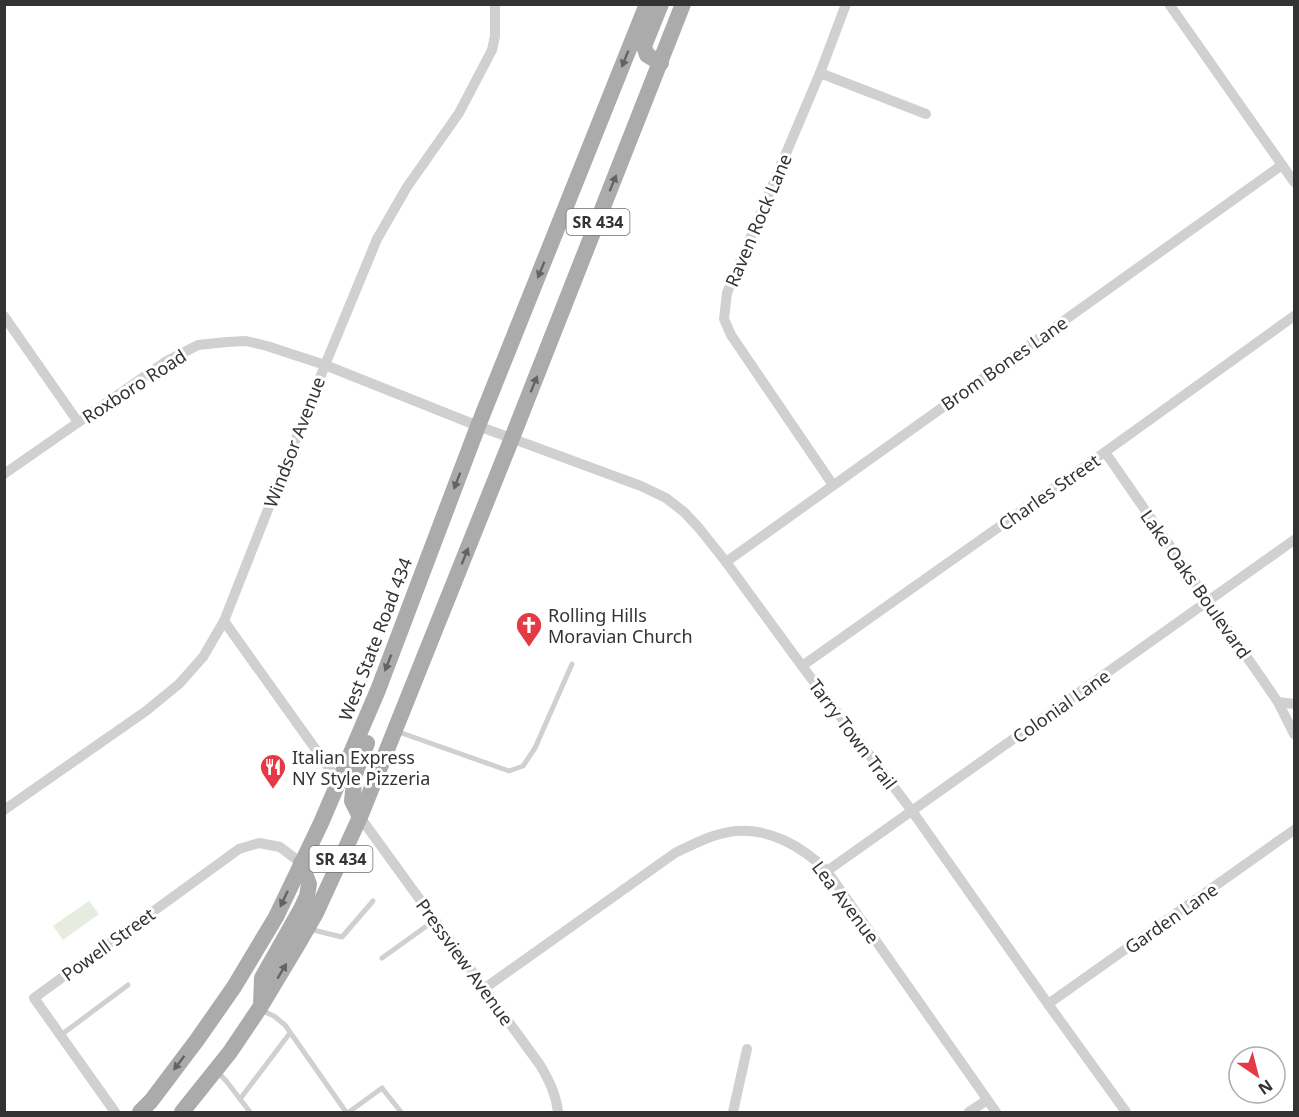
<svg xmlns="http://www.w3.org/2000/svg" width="1299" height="1117" font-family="'Noto Sans',sans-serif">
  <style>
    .green { fill: #e6ecdf }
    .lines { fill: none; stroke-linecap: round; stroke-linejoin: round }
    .service { stroke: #d0d0d0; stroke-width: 5 }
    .minor { stroke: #d0d0d0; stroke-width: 10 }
    .primary { stroke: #ababab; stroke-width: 16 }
    .oneway { fill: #636363 }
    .labels { text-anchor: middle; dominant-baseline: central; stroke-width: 6; stroke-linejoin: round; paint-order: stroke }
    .shield { fill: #fff; stroke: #707070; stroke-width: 1.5 }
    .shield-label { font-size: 16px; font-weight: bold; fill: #333 }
    .street-label { font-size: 18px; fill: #333; stroke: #fff }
    .poi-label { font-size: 18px; fill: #333; stroke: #fff; text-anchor: start }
  </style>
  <rect width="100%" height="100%" fill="#fff"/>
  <polygon class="green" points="89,901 99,914 63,940 53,926"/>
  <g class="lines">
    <g class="service">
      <polyline points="396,731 509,771 523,766 535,748 572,664"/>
      <polyline points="309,929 342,937 373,901"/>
      <polyline points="382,958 435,920"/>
      <polyline points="263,1011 274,1016 285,1025 346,1112"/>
      <polyline points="61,1035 128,985"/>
      <polyline points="217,1071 227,1082 250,1112"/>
      <polyline points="240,1099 290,1033"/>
      <polyline points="349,1112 382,1088 401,1112"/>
    </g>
    <g class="minor">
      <polyline points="1169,4 1294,182"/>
      <polyline points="820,73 926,114"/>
      <polyline points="4,316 78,422"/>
      <polyline points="1105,452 1278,702 1294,734"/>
      <polyline points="4,474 165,362 198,345 227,342 246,341 267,346 325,365 478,426 641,486 666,498 684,512 699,528 726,562 802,666 912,811 1048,1004 1126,1112"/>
      <polyline points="833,485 731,335 724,319 727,293 820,73 846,4"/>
      <polyline points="726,562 1282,165"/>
      <polyline points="224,621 339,782"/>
      <polyline points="802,666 1105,452 1294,316"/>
      <polyline points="1278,702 1294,704"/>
      <polyline points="4,810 146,711 179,684 203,657 224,621 325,365 377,239 407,187 459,113 492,50 495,36 495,4"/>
      <path d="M360 817 540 1065C549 1080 556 1094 558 1112"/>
      <polyline points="827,871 1294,540"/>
      <path d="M485 988 675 853C694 844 714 833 736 831 770 828 803 847 827 871L996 1112"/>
      <polyline points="1048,1004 1294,830"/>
      <polyline points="115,1112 34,998 239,849 259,843 280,847 301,863"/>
      <polyline points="733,1112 747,1049"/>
      <polyline points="969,1112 987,1100"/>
    </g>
    <g class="primary">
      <polyline points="661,4 644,46 647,55 661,63"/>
      <polyline points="360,817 352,801 355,774 367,743"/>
      <polyline points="261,1005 262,978 301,909 307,896 309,884 301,863"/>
      <polyline points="140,1112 151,1101 197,1040 234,987 276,917 321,823 378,690 478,426 647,4"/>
      <polyline points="182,1112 230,1052 261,1006 297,946 316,913 360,817 512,438 683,4"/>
    </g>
  </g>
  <defs><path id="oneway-solid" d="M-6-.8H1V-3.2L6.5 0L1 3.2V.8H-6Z" transform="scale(1.5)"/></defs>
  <g class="oneway">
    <use href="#oneway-solid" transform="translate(625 59) rotate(112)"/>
    <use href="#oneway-solid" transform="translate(613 183) rotate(-68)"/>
    <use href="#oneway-solid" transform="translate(541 270) rotate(112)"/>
    <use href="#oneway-solid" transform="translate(534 384) rotate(-68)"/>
    <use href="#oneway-solid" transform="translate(457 481) rotate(111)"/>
    <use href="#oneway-solid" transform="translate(465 556) rotate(-68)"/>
    <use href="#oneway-solid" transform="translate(388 663) rotate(111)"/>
    <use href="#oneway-solid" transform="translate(284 899) rotate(115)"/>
    <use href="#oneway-solid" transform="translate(282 971) rotate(-59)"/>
    <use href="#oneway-solid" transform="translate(179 1063) rotate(127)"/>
  </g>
  <defs>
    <g id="church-pin" transform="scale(1.35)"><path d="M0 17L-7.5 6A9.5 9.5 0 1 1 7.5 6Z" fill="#e63946" stroke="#fff"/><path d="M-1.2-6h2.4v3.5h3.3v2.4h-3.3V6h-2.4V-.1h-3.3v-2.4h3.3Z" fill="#fff"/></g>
    <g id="restaurant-pin" transform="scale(1.35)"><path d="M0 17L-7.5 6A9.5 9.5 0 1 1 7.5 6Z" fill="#e63946" stroke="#fff"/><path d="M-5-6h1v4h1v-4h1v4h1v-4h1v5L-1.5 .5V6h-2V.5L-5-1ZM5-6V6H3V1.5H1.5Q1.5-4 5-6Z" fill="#fff"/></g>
  </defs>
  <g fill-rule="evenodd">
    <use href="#church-pin" x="529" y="625"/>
    <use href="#restaurant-pin" x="273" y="767"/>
  </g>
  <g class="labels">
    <g class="shield">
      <rect x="566.5" y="209" width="63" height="26" rx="4.5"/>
      <rect x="309.5" y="846" width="63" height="26" rx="4.5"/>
    </g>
    <g class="shield-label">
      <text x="598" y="222">SR 434</text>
      <text x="341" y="859">SR 434</text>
    </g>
    <g class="street-label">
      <text transform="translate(758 220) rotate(-67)">Raven Rock Lane</text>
      <text transform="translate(1004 363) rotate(-35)">Brom Bones Lane</text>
      <text transform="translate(134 386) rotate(-33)">Roxboro Road</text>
      <text transform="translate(294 442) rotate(-69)">Windsor Avenue</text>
      <text transform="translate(1049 492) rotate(-35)">Charles Street</text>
      <text transform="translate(1196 584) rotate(55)">Lake Oaks Boulevard</text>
      <text transform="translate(375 639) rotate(-69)">West State Road 434</text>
      <text transform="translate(1061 706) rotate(-35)">Colonial Lane</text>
      <text transform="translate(853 734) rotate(53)">Tarry Town Trail</text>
      <text transform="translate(846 902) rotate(53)">Lea Avenue</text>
      <text transform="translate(1171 918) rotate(-35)">Garden Lane</text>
      <text transform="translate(108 944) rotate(-36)">Powell Street</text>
      <text transform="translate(465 962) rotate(54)">Pressview Avenue</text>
    </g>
    <g class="poi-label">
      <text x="548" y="615">Rolling Hills<tspan x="548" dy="21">Moravian Church</tspan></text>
      <text x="292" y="757">Italian Express<tspan x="292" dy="21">NY Style Pizzeria</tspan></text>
    </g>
  </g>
  <rect width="1299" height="1117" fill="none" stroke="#333333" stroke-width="12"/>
  <g transform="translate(1257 1075) rotate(145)"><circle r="28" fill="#ffffff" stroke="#adadad" stroke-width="1.5"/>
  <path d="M0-4.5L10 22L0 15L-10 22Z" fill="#e63946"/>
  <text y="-9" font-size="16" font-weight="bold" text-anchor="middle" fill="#333333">N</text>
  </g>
</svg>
